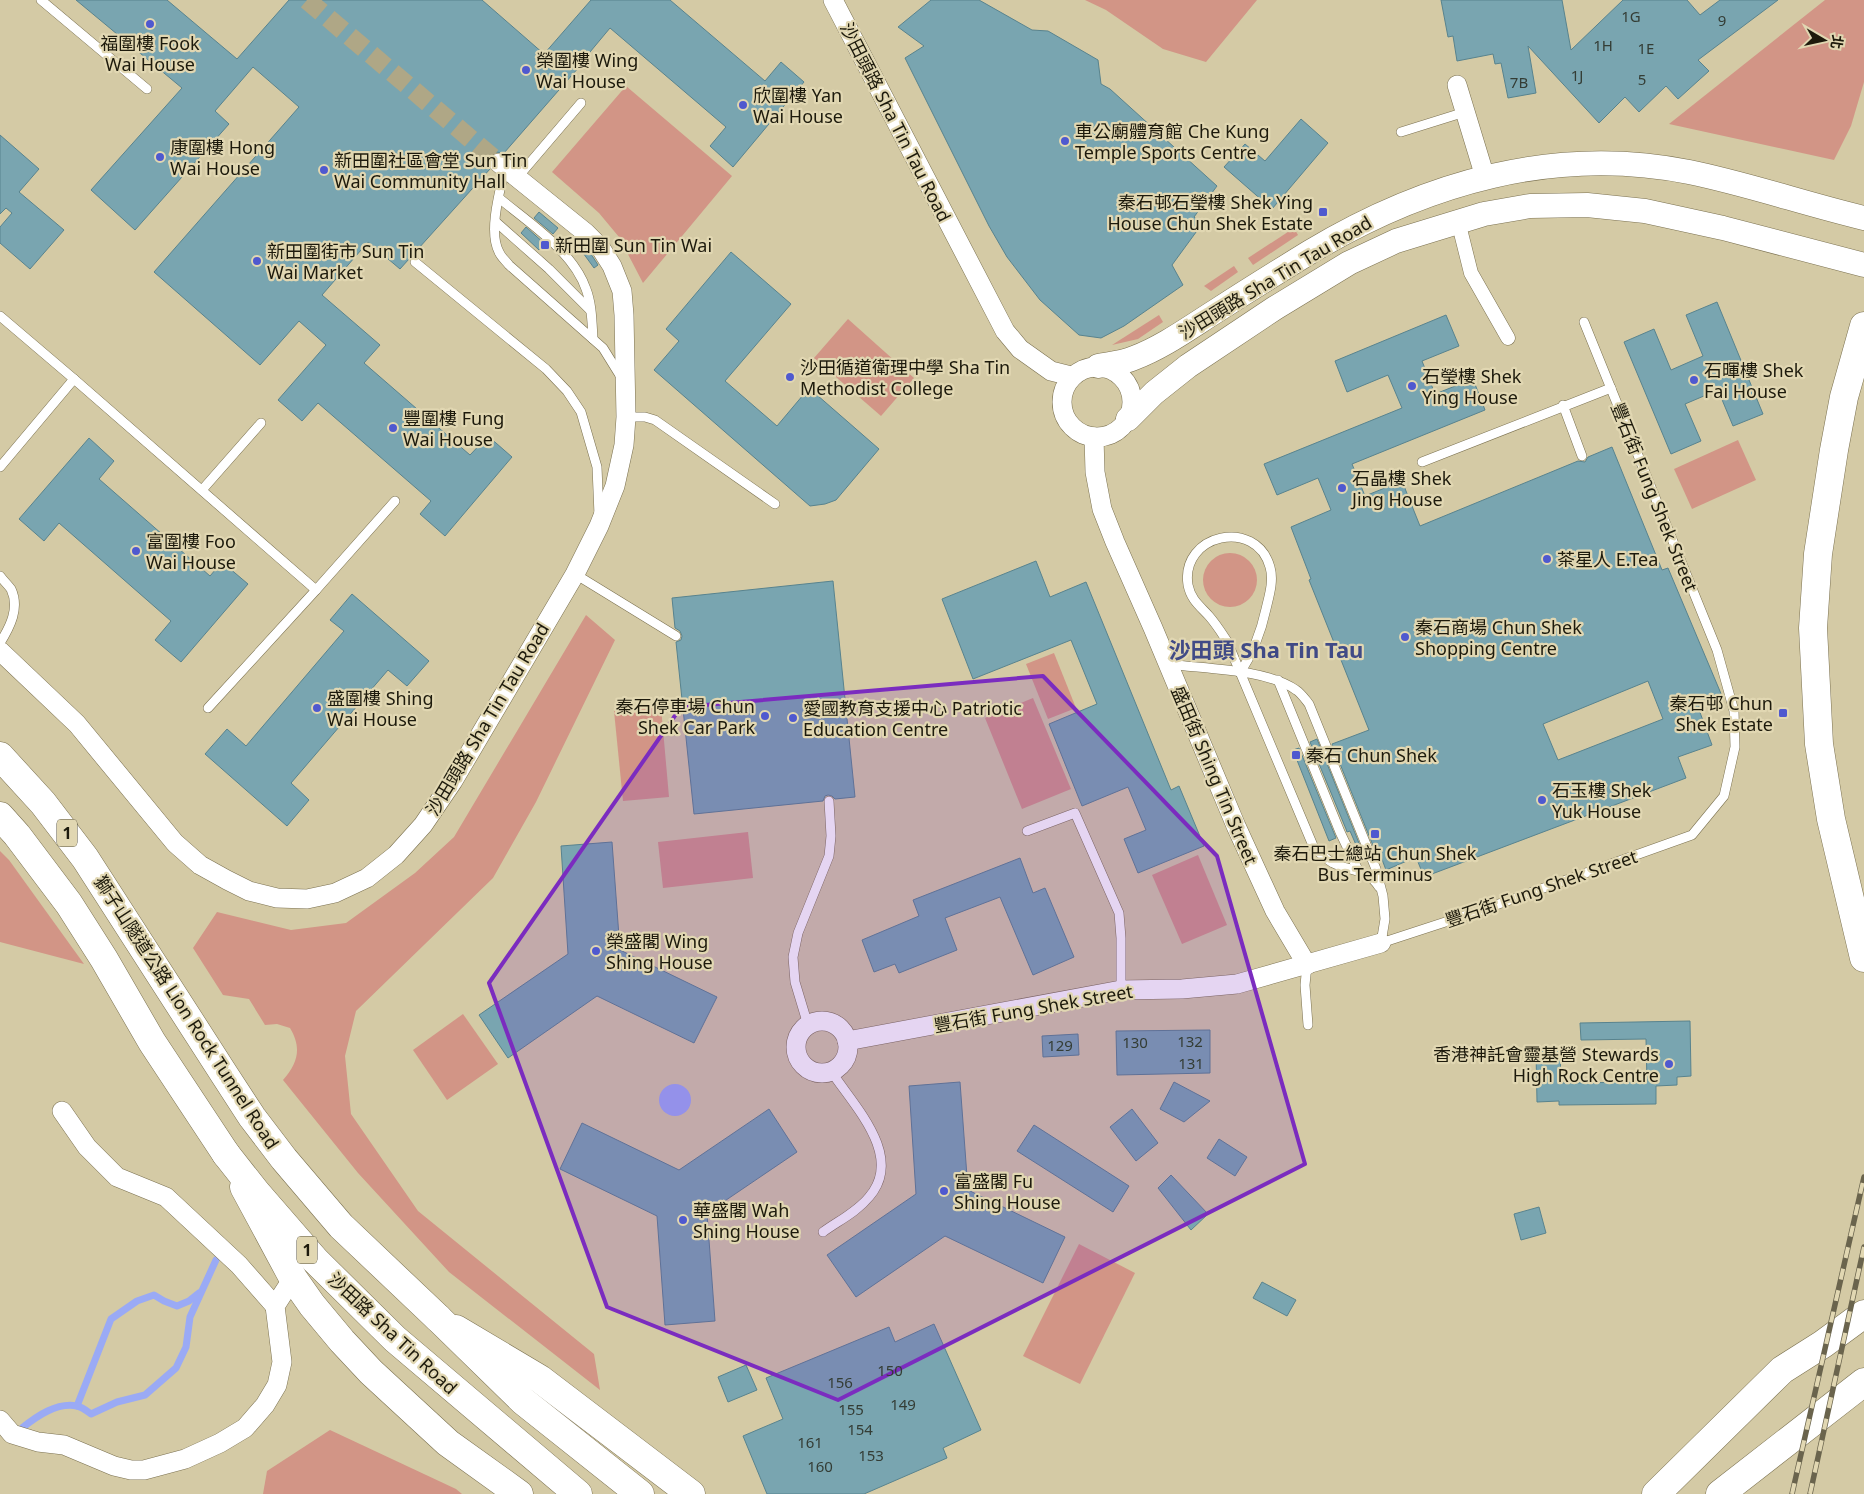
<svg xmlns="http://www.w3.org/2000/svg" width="1864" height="1494" font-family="'Noto Sans','Noto Sans TC',sans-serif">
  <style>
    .green { fill: #d29586 }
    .water { fill: #9aaaf5 }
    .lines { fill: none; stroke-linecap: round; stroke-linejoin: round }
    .stream { stroke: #9aaaf5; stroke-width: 7 }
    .building { fill: #79a5b0; stroke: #58838e; fill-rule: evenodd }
    .minor-tunnel { stroke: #afa786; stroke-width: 19; stroke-dasharray: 19 9; stroke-linecap: butt }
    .service-casing { stroke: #7b7150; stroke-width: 10 }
    .pedestrian-casing { stroke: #7b7150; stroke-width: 15 }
    .minor-casing { stroke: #7b7150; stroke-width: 20 }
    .tertiary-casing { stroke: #7b7150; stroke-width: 25 }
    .primary-casing { stroke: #7b7150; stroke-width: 29 }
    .trunk-casing { stroke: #7b7150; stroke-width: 29 }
    .motorway-casing { stroke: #7b7150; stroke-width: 29 }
    .service { stroke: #fff; stroke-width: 9 }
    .pedestrian { stroke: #fff; stroke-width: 14 }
    .minor { stroke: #fff; stroke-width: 19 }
    .tertiary { stroke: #fff; stroke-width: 24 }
    .primary { stroke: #fff; stroke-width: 28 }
    .trunk { stroke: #fff; stroke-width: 28 }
    .motorway { stroke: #fff; stroke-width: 28 }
    .rail-casing { stroke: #6a644d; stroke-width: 5.5 }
    .rail { stroke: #e1d7b2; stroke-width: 4; stroke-dasharray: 11; stroke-linecap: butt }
    .marked { fill: #7b2cbf; fill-opacity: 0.2; stroke: #7b2cbf; stroke-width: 4; stroke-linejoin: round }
    .poi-dot { fill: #4f59cf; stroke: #e1d7b2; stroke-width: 2 }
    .labels { text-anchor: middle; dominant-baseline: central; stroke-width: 4.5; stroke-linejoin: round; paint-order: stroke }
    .number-label { font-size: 15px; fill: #343d35 }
    .shield { fill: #e1d7b2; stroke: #58533e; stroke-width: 1 }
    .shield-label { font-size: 16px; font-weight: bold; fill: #1d1a0c }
    .poi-label { font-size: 18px; fill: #1d1a0c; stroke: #e1d7b2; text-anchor: start }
    .street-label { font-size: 18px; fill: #1d1a0c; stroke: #e1d7b2 }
    .district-label { font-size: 22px; font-weight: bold; fill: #404a86; stroke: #e1d7b2 }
  </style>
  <rect width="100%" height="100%" fill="#d4caa5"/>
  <g class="green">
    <polygon points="1085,0 1257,0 1206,62 1163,49 1106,10"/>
    <polygon points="1825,0 1864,0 1864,82 1851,126 1834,160 1669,124"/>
    <polygon points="626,86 732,176 643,283 619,237 599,213 552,172"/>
    <polygon points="1294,228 1298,235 1253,265 1248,258"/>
    <polygon points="1234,266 1238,272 1211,291 1204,286"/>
    <polygon points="1159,315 1163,322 1138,339 1112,345"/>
    <polygon points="848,319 914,378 881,416 814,358"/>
    <polygon points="1738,440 1756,480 1692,509 1674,469"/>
    <circle cx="1230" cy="580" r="27"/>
    <path d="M586 615 615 640 536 802 493 878 356 1011 345 1056 351 1114 418 1211 594 1354 600 1390 449 1272 358 1173 283 1080C298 1063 302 1048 290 1028L277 1024 265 1025 249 999 223 995 193 948 217 912 291 930 346 923 415 873 454 837Z"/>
    <polygon points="1054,653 1076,708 1048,719 1026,664"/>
    <polygon points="1033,698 1071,789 1022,809 985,718"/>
    <polygon points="661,707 669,797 623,801 614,711"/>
    <polygon points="748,832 753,878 663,888 658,842"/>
    <polygon points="0,851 9,860 84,964 0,942"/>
    <polygon points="1198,855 1227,925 1182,944 1152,875"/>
    <polygon points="463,1014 498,1064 447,1100 413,1050"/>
    <polygon points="1079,1244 1135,1273 1080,1384 1023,1356"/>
    <polygon points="330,1430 456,1489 462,1494 263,1494 267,1471"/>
  </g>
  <circle class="water" cx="675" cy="1100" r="16"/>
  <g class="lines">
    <g class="stream">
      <polyline points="77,1406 111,1319 137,1301 154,1295 164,1301 177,1306 189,1301 199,1293"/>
      <path d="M22 1428C37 1416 57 1402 77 1406 82 1407 87 1411 91 1414L117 1402 145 1395 176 1368 186 1347 190 1317 216 1260"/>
    </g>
  </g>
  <g class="building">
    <polygon points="76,0 167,0 237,59 289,0 482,0 544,54 591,0 670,0 765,81 781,62 804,82 733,167 710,146 726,127 610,28 585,58 586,59 504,153 495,152 491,156 488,162 490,169 400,269 368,242 322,295 380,345 364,363 470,455 488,436 512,457 445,536 420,514 431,501 318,403 302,421 278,400 326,345 299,321 260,365 154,272 299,107 253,67 215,111 229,124 135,230 91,190 182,88"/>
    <polygon points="931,0 979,0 1032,30 1048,31 1098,60 1101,84 1110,89 1217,186 1194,217 1202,224 1172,265 1183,285 1124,326 1101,338 1079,335 1040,300 1007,257 989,226 905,58 924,46 898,27"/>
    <polygon points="1441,0 1562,0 1571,50 1623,0 1687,0 1700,15 1720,0 1778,0 1698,60 1709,71 1678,99 1666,86 1639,112 1625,97 1599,123 1528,46 1536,93 1508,98 1501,63 1495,64 1493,54 1457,61 1453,36 1448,37"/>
    <polygon points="1301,119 1328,143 1272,209 1224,167 1245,144 1265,161"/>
    <polygon points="0,135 39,169 19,192 64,230 30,269 0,243 0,227 12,213 6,208 0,214"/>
    <polygon points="539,212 558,228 553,234 534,218"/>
    <polygon points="526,227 545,244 539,250 521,233"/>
    <polygon points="582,244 591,254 598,265 594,268 578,246"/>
    <polygon points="731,252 791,304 725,381 777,426 809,388 879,449 836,500 825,504 810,506 654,370 679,341 666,329"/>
    <polygon points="1717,302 1763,414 1733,426 1718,390 1685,404 1701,441 1671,454 1624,342 1654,329 1671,370 1703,356 1686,315"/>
    <path d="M1446 315 1459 346 1422 361 1435 394 1473 379 1485 410 1352 464 1365 496 1402 481 1420 526 1578 461 1585 462 1588 457 1612 447 1662 570 1668 568 1722 696 1698 707 1712 745 1678 757 1686 778 1424 877 1416 857 1386 870 1377 846 1374 848 1332 744 1369 730 1309 580 1311 579 1291 527 1331 510 1318 478 1277 495 1264 464 1402 408 1388 375 1347 392 1335 361ZM1648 681 1663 719 1558 760 1543 724Z"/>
    <polygon points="89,438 114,461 99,479 210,576 222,562 248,584 181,662 155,640 171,621 59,523 44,541 19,519"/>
    <polygon points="1036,561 1050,597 1086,582 1171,790 1179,786 1204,846 1138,873 1124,839 1146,830 1128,787 1082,806 1049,724 1097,704 1071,640 973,679 942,599"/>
    <polygon points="833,581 855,797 835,799 832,796 828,795 825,796 823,801 694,814 676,642 681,640 682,636 680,631 675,628 672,598"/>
    <polygon points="352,594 429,661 407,686 388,670 291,783 309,800 287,826 205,754 227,729 246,746 344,631 330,620"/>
    <polygon points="1317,739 1363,853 1360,854 1350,831 1347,832 1346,829 1310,742"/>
    <polygon points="1299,748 1336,838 1329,841 1293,750"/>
    <polygon points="612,842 620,950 717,997 694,1043 597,996 508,1058 479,1015 568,954 561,846"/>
    <polygon points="1020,858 1033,893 1045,888 1074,957 1033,975 1000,897 945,918 957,950 899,973 895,964 874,972 862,940 919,916 913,900"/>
    <polygon points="1690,1021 1691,1076 1677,1077 1677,1085 1656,1086 1656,1104 1559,1105 1559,1101 1537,1102 1536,1051 1560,1050 1561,1083 1647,1082 1646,1039 1581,1040 1580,1023"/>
    <polygon points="1210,1030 1210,1073 1117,1075 1116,1031"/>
    <polygon points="1078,1034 1079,1055 1043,1057 1042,1036"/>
    <polygon points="960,1082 968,1190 1065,1237 1043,1283 945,1236 856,1297 827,1255 916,1194 909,1086"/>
    <polygon points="1174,1082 1210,1101 1184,1122 1160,1109"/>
    <polygon points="769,1109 797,1152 707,1213 715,1321 665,1325 657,1216 560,1169 582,1123 679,1170"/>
    <polygon points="1132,1109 1158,1143 1136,1161 1110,1127"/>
    <polygon points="1034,1125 1129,1186 1113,1212 1017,1151"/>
    <polygon points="1219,1139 1247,1157 1235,1176 1207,1158"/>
    <polygon points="1171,1175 1208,1214 1191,1230 1158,1188"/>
    <polygon points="1539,1207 1546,1233 1521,1240 1514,1214"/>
    <polygon points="1262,1282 1296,1300 1287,1316 1253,1298"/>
    <polygon points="934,1324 981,1430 943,1448 947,1458 864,1494 767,1494 743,1436 783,1419 766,1378 889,1327 895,1342"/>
    <polygon points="746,1365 757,1390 728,1402 718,1377"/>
  </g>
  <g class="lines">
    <polyline class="minor-tunnel" points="307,0 499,163"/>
    <g class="service-casing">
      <g id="service">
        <polyline points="41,0 147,89"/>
        <polyline points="1401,132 1465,112"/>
        <path d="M505 168C500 190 488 232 499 252 501 257 506 261 509 265L603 348 621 377"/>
        <polyline points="517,178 581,103"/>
        <path d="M499 198C529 223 573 251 586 289 592 304 592 323 593 339"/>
        <polyline points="496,222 549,269 590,310"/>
        <polyline points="415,262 546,369 567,391 581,412 597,467 599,515"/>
        <polyline points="0,316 74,379 0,467"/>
        <polyline points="74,379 316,590 208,708"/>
        <polyline points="1563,405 1582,456"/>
        <polyline points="626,417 645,417 655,420 775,504"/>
        <polyline points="1422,462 1611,388"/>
        <polyline points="202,490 261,423"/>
        <polyline points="575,574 676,636"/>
        <path d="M0 576C3 580 8 585 11 589 20 608 10 627 0 643"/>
        <polyline points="316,590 395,501"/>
        <path d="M1168 664C1204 669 1267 669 1296 690 1301 693 1305 699 1309 704L1376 869 1383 896 1385 919 1381 943 1482 910 1692 835 1724 796 1735 747 1734 711 1717 650 1584 322"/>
        <path d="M1240 673C1253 653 1261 632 1266 609 1269 596 1274 581 1270 567 1256 517 1180 534 1188 585 1191 600 1200 606 1209 616 1216 624 1221 632 1227 641L1314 848C1320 853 1326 859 1333 863 1350 871 1368 869 1379 887"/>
        <polyline points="1278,680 1340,832 1358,870"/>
        <polyline points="1027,831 1075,813 1119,913 1121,938 1121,990"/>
        <polyline points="1307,965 1305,985 1308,1025"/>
        <polyline points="808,1025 795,982 793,957 798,933 829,856 831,836 829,801"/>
        <path d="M823 1232C838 1221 857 1212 869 1197 905 1156 853 1105 831 1071"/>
      </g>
    </g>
    <g class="pedestrian-casing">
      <polyline id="pedestrian" points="1458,221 1471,273 1508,338"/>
    </g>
    <g class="minor-casing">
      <g id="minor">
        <polyline points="833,0 1005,331 1020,349 1051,371 1071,376"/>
        <polyline points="1457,85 1485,177"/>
        <circle cx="1097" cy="402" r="35"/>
        <polyline points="1094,437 1095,472 1102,509 1115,542 1153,628 1236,826 1275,911 1307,965"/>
        <polyline points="0,651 77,724 175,843 200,865 227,880 249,891 277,898 307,899 335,893 367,878 396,855 423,825 453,781 575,574 599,526 615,486 624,445 626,417 624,315 622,291 612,266 600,247 586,233 499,163"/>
        <circle cx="822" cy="1047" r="26"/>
        <polyline points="847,1041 1121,990 1182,989 1237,984 1381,943"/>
        <polyline points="62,1111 87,1147 117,1177 166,1197 239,1265 275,1306"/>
        <polyline points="0,1420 12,1434 38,1442 64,1445 114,1466 131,1470 144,1470 185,1459 220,1443 245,1428 265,1405 277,1385 282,1362 275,1306 293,1278"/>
      </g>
    </g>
    <g class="tertiary-casing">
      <g id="tertiary">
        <path d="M1098 366C1109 364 1123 363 1134 358 1163 347 1189 328 1216 311 1247 291 1279 271 1310 252 1425 183 1555 145 1689 172 1748 184 1805 204 1864 218"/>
        <polyline points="1128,419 1154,393 1188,366 1275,308 1349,263 1396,241 1484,214 1530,206 1587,205 1645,211 1723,228 1864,265"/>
      </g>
    </g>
    <g class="primary-casing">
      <g id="primary">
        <polyline points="1864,326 1844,397 1834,450 1818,554 1813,628 1819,744 1831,819 1864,958"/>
        <polyline points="244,1187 293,1278 312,1305 342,1341 371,1372 448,1443 519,1494"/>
        <polyline points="456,1329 540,1379 691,1494"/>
        <polyline points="1656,1494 1782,1370 1823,1344 1864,1314"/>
        <polyline points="1720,1494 1864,1382"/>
      </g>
    </g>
    <g class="trunk-casing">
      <g id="trunk">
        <polyline points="0,756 43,803 85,858 224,1074 252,1117 284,1159 341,1226 438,1318"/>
        <polyline points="0,816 17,835 69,904 104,959 152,1042 226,1154"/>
      </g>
    </g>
    <g class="motorway-casing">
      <g id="motorway">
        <polyline points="226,1154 256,1192 315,1260 395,1339 578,1494"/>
        <polyline points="438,1318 523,1401 640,1494"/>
      </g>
    </g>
    <use href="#service" class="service"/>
    <use href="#pedestrian" class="pedestrian"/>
    <use href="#minor" class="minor"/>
    <use href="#tertiary" class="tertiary"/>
    <use href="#primary" class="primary"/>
    <use href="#trunk" class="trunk"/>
    <use href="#motorway" class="motorway"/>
    <g class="rail-casing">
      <g id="rail">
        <polyline points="1792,1494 1864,1177"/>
        <polyline points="1810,1494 1864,1247"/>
      </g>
    </g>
    <use href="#rail" class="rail"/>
  </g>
  <path class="marked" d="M1043 676 1217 856 1305 1164 838 1400 607 1307 489 983 681 707Z"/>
  <g class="poi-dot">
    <circle cx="150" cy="24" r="5"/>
    <circle cx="526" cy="70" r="5"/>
    <circle cx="743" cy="105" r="5"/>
    <circle cx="1065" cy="141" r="5"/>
    <circle cx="160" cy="157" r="5"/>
    <circle cx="324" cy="170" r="5"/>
    <rect x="1318" y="207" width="10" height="10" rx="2.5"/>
    <rect x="540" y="240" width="10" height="10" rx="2.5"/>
    <circle cx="257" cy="261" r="5"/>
    <circle cx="790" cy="377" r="5"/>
    <circle cx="1694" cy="380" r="5"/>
    <circle cx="1412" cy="386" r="5"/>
    <circle cx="393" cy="428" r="5"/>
    <circle cx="1342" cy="488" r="5"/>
    <circle cx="136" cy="551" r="5"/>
    <circle cx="1547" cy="559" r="5"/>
    <circle cx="1405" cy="637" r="5"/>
    <circle cx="317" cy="708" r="5"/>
    <rect x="1778" y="708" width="10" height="10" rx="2.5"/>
    <circle cx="765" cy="716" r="5"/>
    <circle cx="793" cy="718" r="5"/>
    <rect x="1291" y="750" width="10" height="10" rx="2.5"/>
    <circle cx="1542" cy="800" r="5"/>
    <rect x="1370" y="829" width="10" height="10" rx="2.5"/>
    <circle cx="596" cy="951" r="5"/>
    <circle cx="1669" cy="1064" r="5"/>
    <circle cx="944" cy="1191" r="5"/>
    <circle cx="683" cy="1220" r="5"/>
  </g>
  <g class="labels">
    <g class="number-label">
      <text x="1631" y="16">1G</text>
      <text x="1722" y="20">9</text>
      <text x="1603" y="45">1H</text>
      <text x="1646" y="48">1E</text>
      <text x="1577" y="75">1J</text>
      <text x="1642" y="79">5</text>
      <text x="1519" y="82">7B</text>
      <text x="1190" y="1041">132</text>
      <text x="1135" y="1042">130</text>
      <text x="1060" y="1045">129</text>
      <text x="1191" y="1063">131</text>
      <text x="890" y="1370">150</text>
      <text x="840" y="1382">156</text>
      <text x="903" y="1404">149</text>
      <text x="851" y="1409">155</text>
      <text x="860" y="1429">154</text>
      <text x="810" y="1442">161</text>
      <text x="871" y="1455">153</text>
      <text x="820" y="1466">160</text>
    </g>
    <g class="shield">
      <rect x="57" y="819.5" width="20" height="27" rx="4"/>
      <rect x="297" y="1236.5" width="20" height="27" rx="4"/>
    </g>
    <g class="shield-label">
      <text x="67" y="833">1</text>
      <text x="307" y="1250">1</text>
    </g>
    <g class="poi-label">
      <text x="150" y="43" text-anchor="middle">福圍樓 Fook<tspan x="150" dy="21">Wai House</tspan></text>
      <text x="536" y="60">榮圍樓 Wing<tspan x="536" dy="21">Wai House</tspan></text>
      <text x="753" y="95">欣圍樓 Yan<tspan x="753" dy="21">Wai House</tspan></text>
      <text x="1075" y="131">車公廟體育館 Che Kung<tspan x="1075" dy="21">Temple Sports Centre</tspan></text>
      <text x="170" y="147">康圍樓 Hong<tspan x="170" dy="21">Wai House</tspan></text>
      <text x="334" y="160">新田圍社區會堂 Sun Tin<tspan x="334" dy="21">Wai Community Hall</tspan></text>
      <text x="1313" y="202" text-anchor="end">秦石邨石瑩樓 Shek Ying<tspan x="1313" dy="21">House Chun Shek Estate</tspan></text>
      <text x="555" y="245">新田圍 Sun Tin Wai</text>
      <text x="267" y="251">新田圍街市 Sun Tin<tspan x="267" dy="21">Wai Market</tspan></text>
      <text x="800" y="367">沙田循道衛理中學 Sha Tin<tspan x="800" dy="21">Methodist College</tspan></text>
      <text x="1704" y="370">石暉樓 Shek<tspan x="1704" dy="21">Fai House</tspan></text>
      <text x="1422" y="376">石瑩樓 Shek<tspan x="1422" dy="21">Ying House</tspan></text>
      <text x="403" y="418">豐圍樓 Fung<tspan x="403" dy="21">Wai House</tspan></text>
      <text x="1352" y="478">石晶樓 Shek<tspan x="1352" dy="21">Jing House</tspan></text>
      <text x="146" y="541">富圍樓 Foo<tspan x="146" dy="21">Wai House</tspan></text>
      <text x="1557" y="559">茶星人 E.Tea</text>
      <text x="1415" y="627">秦石商場 Chun Shek<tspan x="1415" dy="21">Shopping Centre</tspan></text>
      <text x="327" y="698">盛圍樓 Shing<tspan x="327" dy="21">Wai House</tspan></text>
      <text x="1773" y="703" text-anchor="end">秦石邨 Chun<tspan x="1773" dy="21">Shek Estate</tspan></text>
      <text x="755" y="706" text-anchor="end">秦石停車場 Chun<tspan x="755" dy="21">Shek Car Park</tspan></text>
      <text x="803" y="708">愛國教育支援中心 Patriotic<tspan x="803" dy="21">Education Centre</tspan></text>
      <text x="1306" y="755">秦石 Chun Shek</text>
      <text x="1552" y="790">石玉樓 Shek<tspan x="1552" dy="21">Yuk House</tspan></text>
      <text x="1375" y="853" text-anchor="middle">秦石巴士總站 Chun Shek<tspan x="1375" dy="21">Bus Terminus</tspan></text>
      <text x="606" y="941">榮盛閣 Wing<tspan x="606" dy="21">Shing House</tspan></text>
      <text x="1659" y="1054" text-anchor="end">香港神託會靈基營 Stewards<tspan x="1659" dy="21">High Rock Centre</tspan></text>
      <text x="954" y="1181">富盛閣 Fu<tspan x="954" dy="21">Shing House</tspan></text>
      <text x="693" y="1210">華盛閣 Wah<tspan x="693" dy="21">Shing House</tspan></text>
    </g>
    <g class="street-label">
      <text transform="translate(896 122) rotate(63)">沙田頭路 Sha Tin Tau Road</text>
      <text transform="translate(1275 277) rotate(-31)">沙田頭路 Sha Tin Tau Road</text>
      <text transform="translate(1655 497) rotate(68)">豐石街 Fung Shek Street</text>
      <text transform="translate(487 719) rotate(-59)">沙田頭路 Sha Tin Tau Road</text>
      <text transform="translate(1215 775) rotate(67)">盛田街 Shing Tin Street</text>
      <text transform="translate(1541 888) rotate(-19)">豐石街 Fung Shek Street</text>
      <text transform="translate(1033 1008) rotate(-10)">豐石街 Fung Shek Street</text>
      <text transform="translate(187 1012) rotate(57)">獅子山隧道公路 Lion Rock Tunnel Road</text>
      <text transform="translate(393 1333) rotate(43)">沙田路 Sha Tin Road</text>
    </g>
    <g class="district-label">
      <text x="1266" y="649">沙田頭 Sha Tin Tau</text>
    </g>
  </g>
  <g transform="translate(1824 40) rotate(99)" stroke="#e1d7b2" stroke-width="4" paint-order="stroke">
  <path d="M0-4L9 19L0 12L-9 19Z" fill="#1d1a0c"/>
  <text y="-8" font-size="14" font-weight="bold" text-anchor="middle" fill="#1d1a0c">北</text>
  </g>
</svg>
